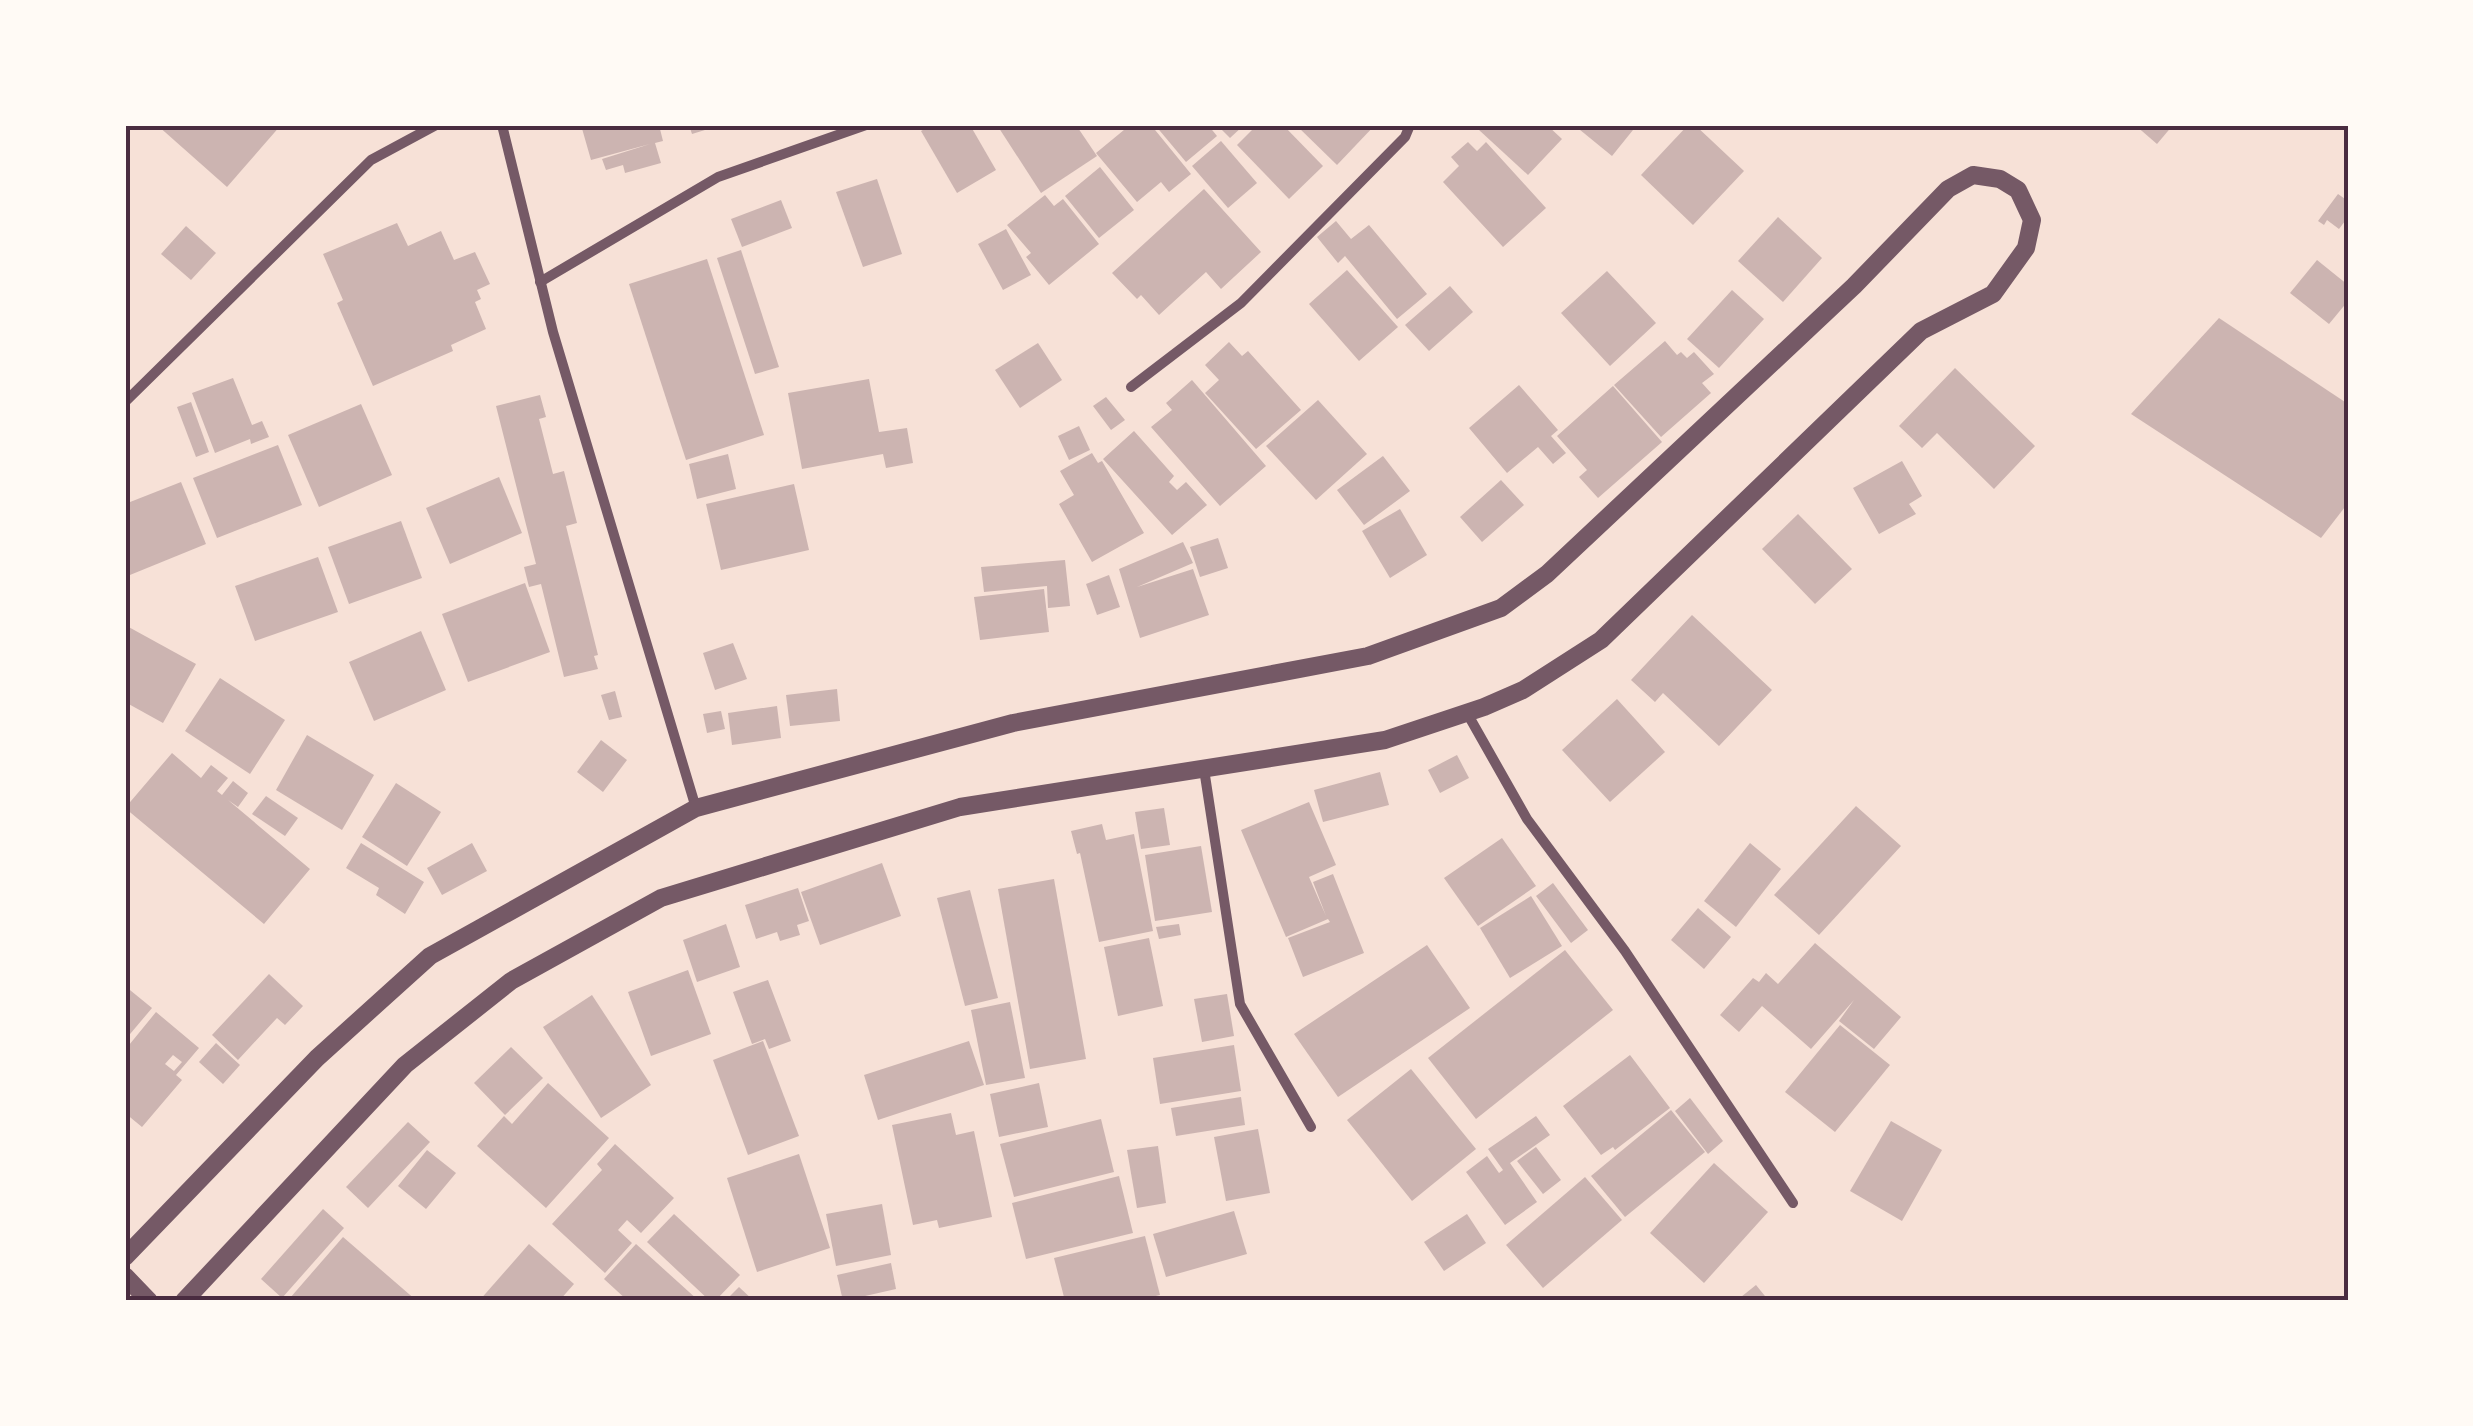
<svg xmlns="http://www.w3.org/2000/svg" width="2473" height="1426" font-family="Quicksand,sans-serif">
  <style>
    .building { fill: #ccb4b1; fill-rule: evenodd }
    .lines { fill: none; stroke-linecap: round; stroke-linejoin: round }
    .minor { stroke: #755966; stroke-width: 10 }
    .tertiary { stroke: #755966; stroke-width: 18 }
    .neatline { fill: none; stroke: #4a2c40; stroke-width: 4 }
  </style>
  <rect width="100%" height="100%" fill="#f7e1d7"/>
  <g class="building">
    <polygon points="157,125 281,125 227,187"/>
    <polygon points="581,125 659,125 663,141 655,143 661,163 625,173 623,165 606,170 602,159 650,144 591,160"/>
    <polygon points="689,125 718,125 718,126 692,134"/>
    <polygon points="932,125 970,125 996,170 957,193 921,131"/>
    <polygon points="997,125 1076,125 1097,156 1041,193"/>
    <polygon points="1130,125 1151,125 1191,174 1169,192 1161,182 1137,202 1096,153"/>
    <polygon points="1155,125 1208,125 1217,136 1186,162"/>
    <polygon points="1217,125 1244,125 1230,138"/>
    <polygon points="1257,125 1283,125 1323,166 1289,199 1237,145"/>
    <polygon points="1296,125 1375,125 1337,165"/>
    <polygon points="1484,125 1547,125 1562,139 1528,175 1479,130"/>
    <polygon points="1574,125 1637,125 1612,156"/>
    <polygon points="1688,125 1695,125 1744,171 1693,225 1641,175"/>
    <polygon points="2135,125 2173,125 2157,144"/>
    <polygon points="1221,141 1257,183 1228,208 1192,166"/>
    <polygon points="1468,142 1477,151 1486,142 1546,208 1503,247 1443,182 1459,166 1451,157"/>
    <polygon points="1100,167 1134,210 1099,238 1065,196"/>
    <polygon points="877,179 902,254 863,267 836,192"/>
    <polygon points="1204,189 1261,252 1221,289 1206,272 1159,315 1141,295 1137,299 1112,273"/>
    <polygon points="2338,194 2348,201 2348,217 2339,229 2327,220 2324,225 2318,221"/>
    <polygon points="1045,195 1054,206 1063,199 1099,244 1049,285 1026,257 1031,253 1007,225"/>
    <polygon points="781,200 792,228 742,247 731,219"/>
    <polygon points="1778,217 1822,258 1783,302 1738,261"/>
    <polygon points="1336,221 1351,239 1369,225 1427,294 1397,319 1345,256 1338,263 1317,237"/>
    <polygon points="397,223 408,246 441,231 454,260 475,252 490,284 477,290 481,299 475,302 486,329 451,345 453,351 373,386 337,303 343,300 323,254"/>
    <polygon points="186,226 216,253 191,280 161,254"/>
    <polygon points="1006,229 1031,275 1003,290 978,244"/>
    <polygon points="741,250 779,367 755,374 717,258"/>
    <polygon points="707,259 764,435 686,460 629,284"/>
    <polygon points="2317,260 2348,285 2348,301 2329,324 2290,293"/>
    <polygon points="1347,270 1398,327 1359,361 1309,304"/>
    <polygon points="1607,271 1656,323 1610,366 1561,313"/>
    <polygon points="1450,286 1473,312 1429,351 1405,325"/>
    <polygon points="1732,290 1764,319 1719,368 1687,339"/>
    <polygon points="2219,318 2348,404 2348,503 2321,538 2131,414"/>
    <polygon points="1665,341 1677,355 1681,352 1687,358 1694,352 1714,374 1702,383 1711,393 1661,437 1614,385"/>
    <polygon points="1229,342 1242,356 1248,351 1301,410 1256,449 1205,393 1219,380 1205,365"/>
    <polygon points="1038,343 1062,380 1020,408 995,370"/>
    <polygon points="1955,368 2035,446 1994,489 1937,433 1922,448 1899,426"/>
    <polygon points="233,378 252,425 262,421 269,437 251,444 250,439 215,453 192,393"/>
    <polygon points="869,379 879,432 907,428 913,463 886,468 883,454 802,469 788,393"/>
    <polygon points="1192,380 1266,466 1220,506 1151,427 1172,410 1166,403"/>
    <polygon points="1519,385 1558,430 1551,436 1566,453 1553,464 1538,447 1507,473 1469,428"/>
    <polygon points="1613,386 1662,442 1598,498 1579,477 1587,470 1557,436"/>
    <polygon points="540,395 546,417 539,419 553,474 564,471 577,523 566,526 598,655 594,656 598,669 564,677 541,584 529,587 524,567 536,564 496,406"/>
    <polygon points="1106,397 1125,420 1111,430 1093,406"/>
    <polygon points="1318,400 1367,454 1316,500 1266,446"/>
    <polygon points="191,402 209,452 196,457 177,407"/>
    <polygon points="361,404 392,475 319,507 288,435"/>
    <polygon points="1079,426 1090,450 1069,460 1058,436"/>
    <polygon points="1134,431 1174,476 1169,482 1177,490 1186,482 1207,505 1172,535 1103,459"/>
    <polygon points="278,445 302,505 217,538 193,478"/>
    <polygon points="1092,453 1098,463 1102,461 1144,533 1092,562 1059,504 1074,495 1060,471"/>
    <polygon points="728,454 736,489 697,499 689,464"/>
    <polygon points="1383,456 1410,491 1364,525 1337,490"/>
    <polygon points="1902,461 1922,496 1909,504 1916,514 1879,534 1853,488"/>
    <polygon points="499,477 522,533 450,564 426,508"/>
    <polygon points="1501,480 1524,505 1482,542 1460,517"/>
    <polygon points="181,482 206,544 125,577 125,504"/>
    <polygon points="794,484 809,550 721,570 706,504"/>
    <polygon points="1400,509 1427,555 1390,578 1362,531"/>
    <polygon points="1798,514 1852,569 1815,604 1762,549"/>
    <polygon points="401,521 422,578 349,604 328,547"/>
    <polygon points="1218,538 1228,568 1200,577 1190,547"/>
    <polygon points="1183,542 1193,563 1137,587 1193,569 1209,615 1140,638 1119,569"/>
    <polygon points="318,557 338,612 255,641 235,586"/>
    <polygon points="1065,560 1070,606 1048,608 1047,586 984,592 981,567"/>
    <polygon points="1109,575 1120,607 1097,615 1086,584"/>
    <polygon points="525,583 550,652 468,682 442,614"/>
    <polygon points="1044,589 1049,632 980,640 974,597"/>
    <polygon points="1692,615 1772,690 1719,746 1663,693 1655,702 1631,680"/>
    <polygon points="125,625 196,664 163,723 125,702"/>
    <polygon points="421,631 446,690 374,721 349,662"/>
    <polygon points="733,643 747,679 715,690 703,653"/>
    <polygon points="220,678 285,720 250,774 185,731"/>
    <polygon points="837,689 840,721 790,726 786,695"/>
    <polygon points="615,691 622,717 609,720 601,695"/>
    <polygon points="1617,699 1665,752 1610,802 1562,750"/>
    <polygon points="777,706 781,738 732,745 728,713"/>
    <polygon points="721,711 725,729 707,733 703,714"/>
    <polygon points="307,735 374,775 342,830 276,790"/>
    <polygon points="601,740 627,760 603,792 577,772"/>
    <polygon points="172,753 201,778 211,765 228,778 217,791 222,795 233,781 248,793 238,807 228,800 310,869 264,924 125,808"/>
    <polygon points="1457,755 1469,778 1440,793 1428,770"/>
    <polygon points="1380,772 1389,805 1323,822 1314,790"/>
    <polygon points="396,783 441,812 407,866 362,837"/>
    <polygon points="266,796 298,818 285,836 252,814"/>
    <polygon points="1309,802 1336,865 1309,877 1326,916 1313,882 1333,874 1364,953 1303,977 1288,938 1330,922 1328,919 1286,937 1241,830"/>
    <polygon points="1856,806 1901,846 1819,935 1774,895"/>
    <polygon points="1164,808 1170,845 1141,849 1135,812"/>
    <polygon points="1102,824 1106,840 1134,834 1153,931 1099,942 1080,853 1077,854 1071,831"/>
    <polygon points="1502,838 1536,886 1478,926 1444,878"/>
    <polygon points="361,843 424,882 405,914 376,895 379,888 346,868"/>
    <polygon points="472,843 487,871 442,895 427,868"/>
    <polygon points="1750,843 1781,869 1736,927 1704,901"/>
    <polygon points="1201,846 1212,912 1155,921 1145,855"/>
    <polygon points="882,863 901,916 820,945 801,892"/>
    <polygon points="1054,879 1086,1059 1030,1069 998,889"/>
    <polygon points="1553,883 1588,930 1571,943 1536,896"/>
    <polygon points="798,888 809,921 797,925 800,935 780,941 777,932 756,939 745,905"/>
    <polygon points="970,890 998,998 965,1006 937,898"/>
    <polygon points="1531,896 1562,946 1510,978 1480,928"/>
    <polygon points="1698,908 1731,937 1704,969 1671,940"/>
    <polygon points="726,924 740,967 697,982 683,940"/>
    <polygon points="1179,924 1181,935 1159,939 1156,927"/>
    <polygon points="1149,938 1163,1006 1118,1016 1104,947"/>
    <polygon points="1815,943 1901,1017 1874,1049 1839,1021 1854,1000 1811,1049 1762,1006 1739,1032 1720,1015 1753,978 1759,982 1766,973 1778,984"/>
    <polygon points="1427,945 1470,1008 1338,1097 1294,1034"/>
    <polygon points="1565,950 1613,1010 1476,1119 1428,1058"/>
    <polygon points="688,970 711,1034 651,1056 628,992"/>
    <polygon points="269,974 303,1006 285,1025 277,1018 238,1060 212,1035"/>
    <polygon points="768,980 791,1041 769,1049 765,1039 752,1044 733,992"/>
    <polygon points="125,986 152,1008 125,1040"/>
    <polygon points="1227,994 1234,1036 1202,1042 1194,999"/>
    <polygon points="592,995 651,1085 601,1118 543,1027"/>
    <polygon points="1010,1002 1025,1078 986,1085 971,1010"/>
    <path d="M156 1012 199 1048 176 1075 182 1080 142 1127 125 1113V1050ZM173 1055 182 1062 174 1071 165 1064Z"/>
    <polygon points="1840,1025 1890,1065 1835,1132 1785,1092"/>
    <polygon points="763,1041 799,1136 748,1155 713,1060"/>
    <polygon points="969,1041 984,1085 878,1120 864,1075"/>
    <polygon points="216,1043 240,1065 223,1084 199,1062"/>
    <polygon points="1234,1045 1241,1091 1160,1104 1153,1058"/>
    <polygon points="511,1047 543,1078 505,1115 474,1083"/>
    <polygon points="1630,1055 1670,1108 1615,1150 1613,1147 1601,1155 1563,1106"/>
    <polygon points="1411,1069 1476,1149 1412,1201 1347,1120"/>
    <polygon points="548,1083 609,1138 546,1208 477,1146 504,1116 512,1124"/>
    <polygon points="1039,1083 1048,1127 999,1137 990,1094"/>
    <polygon points="1241,1097 1245,1125 1176,1136 1171,1108"/>
    <polygon points="1690,1098 1723,1141 1708,1154 1675,1111"/>
    <polygon points="1671,1110 1705,1152 1625,1217 1591,1176"/>
    <polygon points="951,1113 956,1135 974,1131 992,1217 939,1228 937,1220 913,1225 892,1125"/>
    <polygon points="1536,1116 1550,1135 1510,1163 1537,1202 1505,1225 1466,1172 1487,1156 1499,1173 1503,1170 1488,1149"/>
    <polygon points="1101,1119 1114,1172 1014,1197 1000,1144"/>
    <polygon points="1891,1121 1942,1150 1902,1221 1850,1191"/>
    <polygon points="408,1122 430,1142 368,1208 346,1187"/>
    <polygon points="1258,1129 1270,1193 1226,1201 1214,1137"/>
    <polygon points="615,1144 674,1198 641,1233 627,1220 618,1230 632,1243 605,1273 552,1224 602,1170 597,1164"/>
    <polygon points="1158,1146 1166,1203 1137,1208 1127,1150"/>
    <polygon points="1536,1147 1561,1180 1543,1194 1517,1161"/>
    <polygon points="427,1150 456,1173 426,1209 398,1186"/>
    <polygon points="799,1154 830,1248 757,1272 727,1178"/>
    <polygon points="1714,1163 1768,1212 1704,1283 1650,1233"/>
    <polygon points="1119,1176 1133,1233 1026,1259 1012,1203"/>
    <polygon points="1585,1177 1622,1220 1543,1288 1506,1245"/>
    <polygon points="882,1204 891,1255 836,1266 826,1214"/>
    <polygon points="323,1209 344,1228 282,1298 261,1279"/>
    <polygon points="1234,1211 1247,1254 1166,1277 1153,1234"/>
    <polygon points="674,1214 740,1275 715,1301 710,1301 647,1242"/>
    <polygon points="1467,1214 1486,1243 1444,1271 1424,1242"/>
    <polygon points="1145,1236 1160,1295 1135,1301 1065,1301 1054,1258"/>
    <polygon points="343,1237 417,1301 294,1301 290,1298"/>
    <polygon points="529,1244 574,1284 559,1301 479,1301"/>
    <polygon points="636,1244 699,1301 628,1301 604,1279"/>
    <polygon points="891,1263 896,1289 843,1301 837,1275"/>
    <polygon points="1756,1285 1769,1301 1736,1301"/>
    <polygon points="739,1287 754,1301 725,1301"/>
  </g>
  <g class="lines">
    <g class="minor">
      <polyline points="502,125 553,332 696,808"/>
      <polyline points="540,282 718,177 866,125"/>
      <polyline points="1131,387 1241,303 1405,137 1410,125"/>
      <polyline points="125,402 371,160 436,125"/>
      <polyline points="1467,713 1527,819 1625,951 1793,1203"/>
      <polyline points="1204,769 1240,1004 1311,1127"/>
    </g>
    <g class="tertiary">
      <polyline points="125,1257 317,1058 430,956 696,808 1013,723 1368,656 1501,608 1547,574 1854,286 1948,189 1973,175 2000,179 2018,190 2032,220 2026,248 1993,294 1921,331 1601,640 1523,690 1484,707 1385,740 960,807 661,898 511,981 405,1065 184,1301"/>
      <polyline points="125,1276 149,1301"/>
    </g>
  </g>
  <rect width="2473" height="1426" fill="none" stroke="#fffaf5" stroke-width="255"/>
  <rect x="128" y="128" width="2218" height="1170" class="neatline"/>
</svg>
